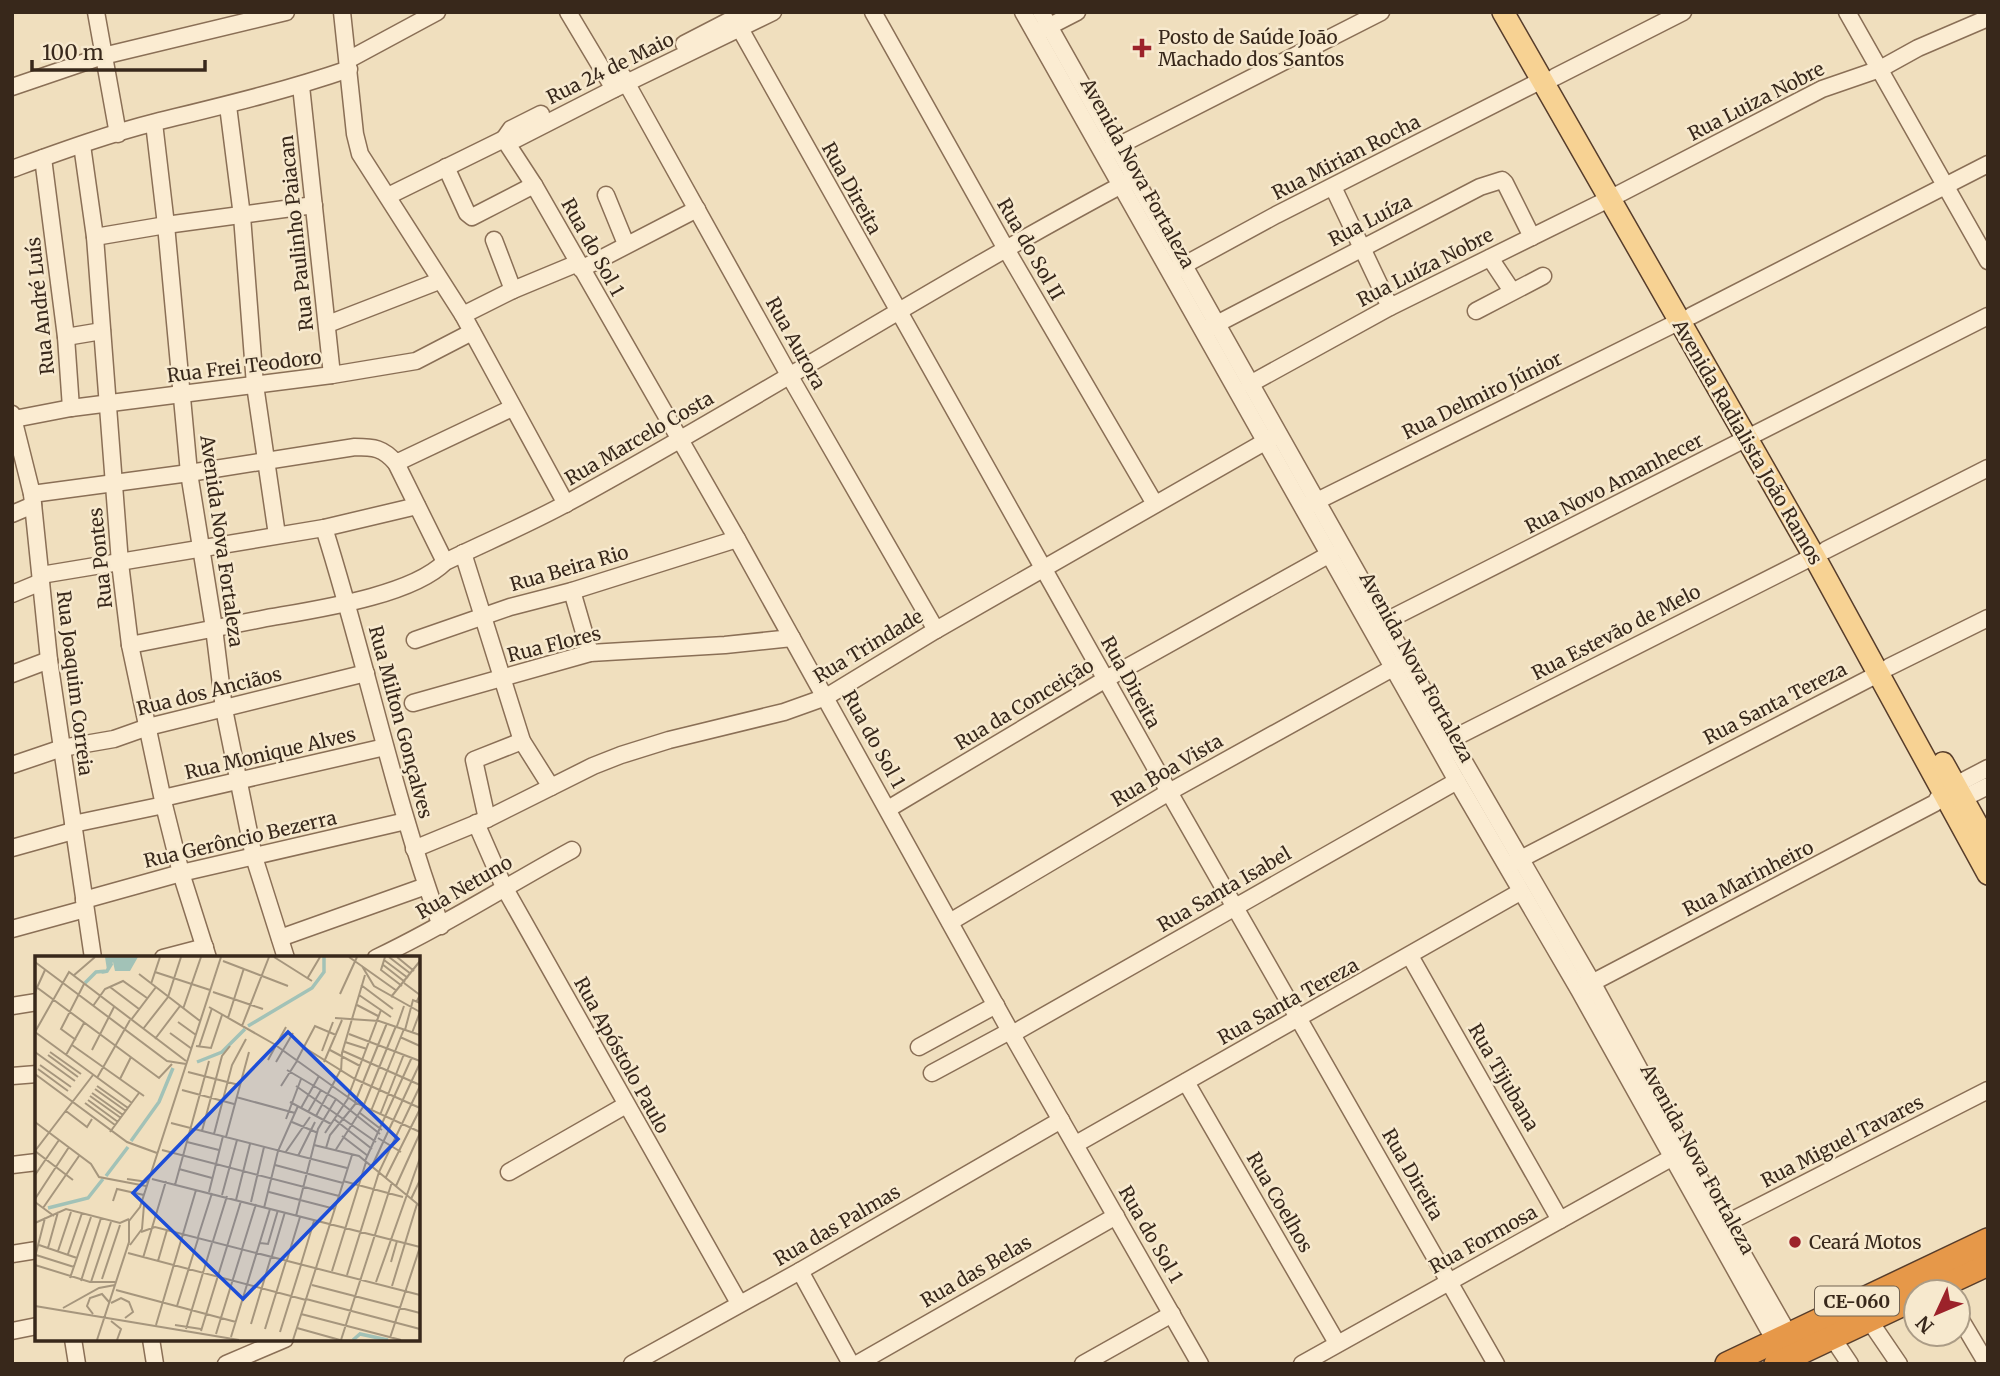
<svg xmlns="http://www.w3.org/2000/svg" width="2000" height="1376" font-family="Merriweather,serif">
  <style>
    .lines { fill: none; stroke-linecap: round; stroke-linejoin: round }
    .minor-casing { stroke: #8a6f56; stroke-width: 19 }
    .major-casing { stroke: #573d2b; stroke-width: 24 }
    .highway-casing { stroke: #573d2b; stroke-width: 26 }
    .minor { stroke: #fbecd2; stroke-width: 16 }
    .major { stroke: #f7d293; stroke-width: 21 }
    .highway { stroke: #e69849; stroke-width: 23 }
    .poi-dot { fill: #9c222a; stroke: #f7e9ce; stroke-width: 2.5 }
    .labels { text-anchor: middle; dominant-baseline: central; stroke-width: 5; stroke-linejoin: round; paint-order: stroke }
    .shield { fill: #f7e9ce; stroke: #716251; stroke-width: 2 }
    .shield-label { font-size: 18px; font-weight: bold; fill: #38281b }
    .poi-label { font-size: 19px; fill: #38281b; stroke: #f7e9ce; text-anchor: start }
    .street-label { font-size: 19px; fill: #38281b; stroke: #f7e9ce }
    .inset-river { fill: none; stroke: #a2c2b7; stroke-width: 3.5 }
    .inset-road { fill: none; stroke: #a6967d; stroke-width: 2 }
    .view { fill: #1d4ed8; fill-opacity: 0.15; stroke: #1d4ed8; stroke-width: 3.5 }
    .inset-edge { fill: none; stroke: #38281b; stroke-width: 3.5 }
  </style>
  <rect width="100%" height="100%" fill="#f0dfbe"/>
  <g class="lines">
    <g class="minor-casing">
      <g id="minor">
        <polyline points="96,12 118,134"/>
        <polyline points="342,12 355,134 360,154 463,315 566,504"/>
        <polyline points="568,12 614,89"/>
        <polyline points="873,12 1006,249 1155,504"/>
        <polyline points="1023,12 1457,781 1579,990 1775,1341"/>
        <polyline points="1041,12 1451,739 1592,982 1679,1142 1789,1335"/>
        <polyline points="1847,12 1988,261"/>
        <polyline points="734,18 1169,792 1496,1364"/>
        <polyline points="1042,30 1077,12"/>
        <polyline points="684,44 746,12"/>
        <polyline points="348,60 437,12"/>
        <polyline points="622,75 789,375 936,630"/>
        <polyline points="1555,77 1683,12"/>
        <polyline points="301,86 332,375"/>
        <polyline points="12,87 103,56 286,12"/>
        <polyline points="228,106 242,216 255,385 277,535"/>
        <polyline points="154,123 166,225 189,473 214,628 224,709 254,857 286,958"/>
        <polyline points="504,139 534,185 737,539 1010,1031 1200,1364"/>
        <polyline points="504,139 511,129 541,114"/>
        <polyline points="82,145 95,237 120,563 130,645 164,805 181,873 208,958"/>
        <polyline points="1108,151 1381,12"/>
        <polyline points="43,158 66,337 71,408"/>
        <polyline points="446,167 467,213 472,217 534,185"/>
        <path d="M12 169C59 152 108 134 156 122 221 106 285 91 349 69"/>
        <polyline points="1333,187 1390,307"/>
        <polyline points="606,195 626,244"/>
        <polyline points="388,196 504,139 516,139 614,89 773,12"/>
        <polyline points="95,237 166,225 314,205"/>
        <polyline points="494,240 513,290"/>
        <polyline points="1490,258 1512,291"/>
        <polyline points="581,269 697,209"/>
        <polyline points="1175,270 1276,215 1542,80"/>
        <polyline points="1476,311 1543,276"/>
        <polyline points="463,315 513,290 578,263"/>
        <polyline points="1691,316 1988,164"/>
        <polyline points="328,324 439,281"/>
        <polyline points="1209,328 1480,187 1502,180 1505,183 1532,237"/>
        <polyline points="66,337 102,331"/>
        <polyline points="1250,384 1390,307 1621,193 1822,89 1880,69 1918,48 1988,18"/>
        <polyline points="12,414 32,494 49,660 93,958"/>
        <polyline points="14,419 71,408 332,375 416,361 472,332"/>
        <polyline points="396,463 445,562"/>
        <path d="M32 494 189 473 355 447C374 447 383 448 396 463L512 408"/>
        <polyline points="1309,505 1680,321"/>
        <polyline points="12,514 33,505"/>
        <path d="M324 528C366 660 393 796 441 926"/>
        <polyline points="1826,550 1988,468"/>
        <polyline points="463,553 522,741 551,787"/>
        <polyline points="41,575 324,528 417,506"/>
        <polyline points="572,591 590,653"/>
        <polyline points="12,594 41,582"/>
        <polyline points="1378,625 1988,316"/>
        <polyline points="415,640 510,607 572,591 737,539"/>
        <path d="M130 645C174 636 218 628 262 619 311 610 410 597 445 562 486 542 529 524 569 502 758 399 939 282 1129 181"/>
        <polyline points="1889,667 1988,618"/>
        <polyline points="12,674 49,660"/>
        <polyline points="413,703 590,653 725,645 792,638"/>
        <polyline points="1444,743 1814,556"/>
        <polyline points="12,765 62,748 114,739 148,727 366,673"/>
        <polyline points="163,798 385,747"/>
        <polyline points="1954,803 1988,786"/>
        <polyline points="888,809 1106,679 1330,554"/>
        <polyline points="487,819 474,760 522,741"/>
        <polyline points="476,823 504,887 739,1303"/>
        <polyline points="73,824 164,805"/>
        <polyline points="12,848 73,831"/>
        <polyline points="414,849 487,819 593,766 621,755 669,740 784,712 826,697 936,630 1275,436"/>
        <polyline points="1511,864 1878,674"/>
        <polyline points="84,900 181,873 406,821"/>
        <polyline points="950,922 1169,792 1400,664"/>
        <polyline points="12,929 85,909"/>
        <polyline points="280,938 426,886"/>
        <polyline points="1410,956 1560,1220"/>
        <polyline points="163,958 205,947"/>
        <path d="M376 958C444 926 506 886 572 850"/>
        <polyline points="1584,987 1935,803 1942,792 1988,768"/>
        <polyline points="12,1006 37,1002"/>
        <polyline points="1012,1034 1457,781"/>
        <polyline points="919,1047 996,1005"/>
        <polyline points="932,1073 1010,1031"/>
        <polyline points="12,1076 37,1074"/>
        <polyline points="1186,1082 1337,1343"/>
        <polyline points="1076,1144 1520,892"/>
        <polyline points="12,1165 37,1162"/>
        <polyline points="509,1172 626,1105"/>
        <polyline points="1717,1228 1988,1090"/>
        <polyline points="12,1254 37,1250"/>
        <polyline points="800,1271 851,1364"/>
        <polyline points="1958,1315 1987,1364"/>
        <polyline points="1869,1320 1899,1364"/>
        <polyline points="12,1331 37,1326"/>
        <polyline points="1832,1337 1850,1364"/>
        <polyline points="73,1339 77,1364"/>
        <polyline points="151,1339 155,1364"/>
        <polyline points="226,1364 285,1339"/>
        <polyline points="632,1364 800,1271 1061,1120"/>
        <polyline points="857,1364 1116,1216"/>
        <polyline points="1083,1364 1172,1314"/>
        <polyline points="1302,1364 1682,1152"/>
      </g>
    </g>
    <g class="major-casing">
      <g id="major">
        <polyline points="1503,12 1814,556 1988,874"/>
        <polyline points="1943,763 1988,844"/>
      </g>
    </g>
    <g class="highway-casing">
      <g id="highway">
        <polyline points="1928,1292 1988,1264"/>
        <polyline points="1727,1364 1988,1240"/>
        <polyline points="1776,1364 1916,1298"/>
      </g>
    </g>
    <use href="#minor" class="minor"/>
    <use href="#major" class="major"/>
    <use href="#highway" class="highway"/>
  </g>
  <g class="poi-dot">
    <path d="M1138.5 37.5h7v7h7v7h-7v7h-7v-7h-7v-7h7z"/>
    <circle cx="1795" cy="1242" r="7"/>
  </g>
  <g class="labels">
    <rect class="shield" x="1815" y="1286.5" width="84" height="29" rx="5"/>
    <g class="shield-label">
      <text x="1857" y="1301">CE-060</text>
    </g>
    <g class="poi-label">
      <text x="1158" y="37">Posto de Saúde João<tspan x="1158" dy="22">Machado dos Santos</tspan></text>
      <text x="1809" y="1242">Ceará Motos</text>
    </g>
    <g class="street-label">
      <text transform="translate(610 68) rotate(-26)">Rua 24 de Maio</text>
      <text transform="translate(1756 101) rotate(-27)">Rua Luiza Nobre</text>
      <text transform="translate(1346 157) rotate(-27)">Rua Mirian Rocha</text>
      <text transform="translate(1138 173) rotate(61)">Avenida Nova Fortaleza</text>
      <text transform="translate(852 188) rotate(61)">Rua Direita</text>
      <text transform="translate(1370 220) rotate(-27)">Rua Luíza</text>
      <text transform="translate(296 233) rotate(-96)">Rua Paulinho Paiacan</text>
      <text transform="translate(593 247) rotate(61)">Rua do Sol 1</text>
      <text transform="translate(1031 249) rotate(60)">Rua do Sol II</text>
      <text transform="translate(1425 267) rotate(-27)">Rua Luíza Nobre</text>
      <text transform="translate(40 306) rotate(-96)">Rua André Luís</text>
      <text transform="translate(796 343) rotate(61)">Rua Aurora</text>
      <text transform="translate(244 366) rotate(-7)">Rua Frei Teodoro</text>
      <text transform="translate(1482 395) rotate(-26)">Rua Delmiro Júnior</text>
      <text transform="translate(639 438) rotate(-30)">Rua Marcelo Costa</text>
      <text transform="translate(1748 442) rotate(60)">Avenida Radialista João Ramos</text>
      <text transform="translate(1614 483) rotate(-27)">Rua Novo Amanhecer</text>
      <text transform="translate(222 541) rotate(82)">Avenida Nova Fortaleza</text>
      <text transform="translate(100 558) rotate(-96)">Rua Pontes</text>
      <text transform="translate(569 568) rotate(-16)">Rua Beira Rio</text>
      <text transform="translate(1616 632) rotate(-27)">Rua Estevão de Melo</text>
      <text transform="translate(554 644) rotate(-14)">Rua Flores</text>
      <text transform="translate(868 646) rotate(-31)">Rua Trindade</text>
      <text transform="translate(1417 667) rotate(61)">Avenida Nova Fortaleza</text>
      <text transform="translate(1131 682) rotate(61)">Rua Direita</text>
      <text transform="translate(75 683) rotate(83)">Rua Joaquim Correia</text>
      <text transform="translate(209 691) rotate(-14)">Rua dos Anciãos</text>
      <text transform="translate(1775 703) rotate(-27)">Rua Santa Tereza</text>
      <text transform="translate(1024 704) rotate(-31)">Rua da Conceição</text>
      <text transform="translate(401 722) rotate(75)">Rua Milton Gonçalves</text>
      <text transform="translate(874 739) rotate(61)">Rua do Sol 1</text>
      <text transform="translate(270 753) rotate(-13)">Rua Monique Alves</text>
      <text transform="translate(1167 770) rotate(-30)">Rua Boa Vista</text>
      <text transform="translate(240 839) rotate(-13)">Rua Gerôncio Bezerra</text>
      <text transform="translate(1748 878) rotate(-27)">Rua Marinheiro</text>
      <text transform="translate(464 887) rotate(-30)">Rua Netuno</text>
      <text transform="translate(1224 889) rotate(-30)">Rua Santa Isabel</text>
      <text transform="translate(1288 1001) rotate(-29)">Rua Santa Tereza</text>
      <text transform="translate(622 1055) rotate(61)">Rua Apóstolo Paulo</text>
      <text transform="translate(1504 1077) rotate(60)">Rua Tijubana</text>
      <text transform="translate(1842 1141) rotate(-27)">Rua Miguel Tavares</text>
      <text transform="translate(1698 1159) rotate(61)">Avenida Nova Fortaleza</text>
      <text transform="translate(1413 1174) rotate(60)">Rua Direita</text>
      <text transform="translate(1280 1202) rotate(60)">Rua Coelhos</text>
      <text transform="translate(837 1225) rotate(-30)">Rua das Palmas</text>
      <text transform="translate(1151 1234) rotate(60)">Rua do Sol 1</text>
      <text transform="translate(1483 1239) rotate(-29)">Rua Formosa</text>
      <text transform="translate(976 1271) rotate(-30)">Rua das Belas</text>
    </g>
  </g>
  <g transform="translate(35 956)">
    <rect width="385" height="385" fill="#f0dfbe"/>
    <path d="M70 1H103L95 15H80L78 6 72 17 66 18 72 14Z" fill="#a2c2b7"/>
    <path class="inset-river" d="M50 27 61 16 72 15 77 7M213 70 277 32 289 16V1M162 106 187 96 210 73M96 185 124 146 138 112M71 220 93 191M13 252 53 242 68 223M318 384 325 378 353 384"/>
    <path class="inset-road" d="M239 1 277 25M314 1 362 35M350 1 346 14 367 30M354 1 376 18M362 1 379 15M349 4 373 22M188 5 253 30M0 6 132 105 151 108M347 8 370 26M327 10 339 30 385 56M120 16 175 34M104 18 165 65M38 20 60 1M272 23 285 1M369 27 385 39 382 45M116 28 125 1M326 29 358 53M0 30 124 122 137 108M75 31 104 53M0 36 10 14M178 36 228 53M305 38 322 1M324 39 356 61M356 41 385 5M322 49 343 60M58 50 70 33 88 25 112 42M174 51 239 88 321 147 385 176M148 53 166 1M193 62 209 12M300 62 344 65 385 79M96 64 121 31M143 66 161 79M207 70 234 1M362 70 369 50M108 73 133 41 146 1M370 74 378 44 385 47M0 76 34 16 151 105M0 76 97 147M135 77 157 93M377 77 385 56M314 78 385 105M365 81 385 90M120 83 145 50M41 84 26 73 49 28M310 86 332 93M37 89 109 140M161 90 176 92 187 59M164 91 177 52M270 92 320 123 385 152M57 94 79 51M295 94 325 110M287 95 298 66M308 95 385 129M0 96 40 125M15 96 46 118M13 99 43 121M31 99 49 67M233 104 251 71M262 104 280 70 301 79M241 106 258 77M289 106 307 64M5 109 36 131M3 113 33 135M252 114 301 143 345 178M153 116 204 129M306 116 307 97 330 19M0 118 92 186 122 197M62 122 95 64M85 123 96 101M62 130 93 152M246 130 262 105M261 130 341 186M60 133 91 155M147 134 199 148M57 137 88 159M55 140 86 162M201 141 260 157M313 141 346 54M53 144 83 166M255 146 296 168M320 146 352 67M50 147 80 169M328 151 361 70M266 152 284 120M31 155 52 171 57 163M336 155 369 73M273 156 286 134M325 157 347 174M345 159 369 98M281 160 305 115M251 163 266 123M299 163 337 193M0 166 56 208 64 221 111 230M257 166 283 177M136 167 312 212M167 175 187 100 195 90M75 176 104 137M290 177 314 141M179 178 197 109 211 83M307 180 333 200M191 181 214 96M343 182 366 196M152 186 184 194M279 189 324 200 385 250M291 192 295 179 321 147M127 194 304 240M300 195 328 151M250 197 275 161M263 200 280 166M330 205 377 101M240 209 308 227M337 210 385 107M144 213 177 222M0 219 24 184M351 221 385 153M92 223 113 226M117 223 385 291M38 224 0 195 58 119M308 225 368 241M140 229 174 105M361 230 385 177M174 236 188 180M234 236 300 253M187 239 202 184M0 243 34 191M376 243 385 224M201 244 215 188M78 245 82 233 109 239M0 246 19 260M216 246 229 191M8 252 44 200M229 252 243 195 263 150M261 260 283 173 301 143M0 267 31 253 85 267 94 263M106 276 120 271 385 339M163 281 177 237M178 285 192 240M225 287 233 288 243 254M4 289 42 302M95 289 107 273 109 249M13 292 23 256M207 293 221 248M23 295 36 256M93 297 271 344M33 298 47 257M1 299 39 311M237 300 250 256M0 301 10 262M108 302 131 225M252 304 265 261M123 305 132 274M356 306 362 285M266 308 279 265M0 309 55 326H80M297 315 331 206M312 319 344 216 385 130M35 322 56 261M67 323 85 269M46 325 66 262M56 326 76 266M341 326 385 202M277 329 385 357M357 330 382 248M81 334 201 366M271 343 385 373M76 347 86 342 94 346 98 356 90 362M0 350 204 384M142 350 163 283M28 352 64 332 80 329M58 358 52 350 55 342 67 338 74 346M266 358 366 384M76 365 86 373 82 384M216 368 236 301M121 369 161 234M140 369 166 373M262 372 305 384M151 373 177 287M230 373 251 305M166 375 206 245M245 376 266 309M181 378 207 294M196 381 235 253M355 382 385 291M62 384 94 286V265L105 251 186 1M258 384 317 199M306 384 357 226"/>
    <path class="view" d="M253 76 363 183 208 343 98 237Z"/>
    <rect width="385" height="385" class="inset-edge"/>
  </g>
  <rect width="2000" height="1376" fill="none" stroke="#38281b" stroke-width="28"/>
  <g transform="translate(1937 1313) rotate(226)"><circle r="33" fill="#f7e9ce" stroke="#ab9c86" stroke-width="2"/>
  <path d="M0-5L12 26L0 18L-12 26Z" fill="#9c222a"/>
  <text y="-10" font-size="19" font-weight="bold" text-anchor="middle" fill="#38281b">N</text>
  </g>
  <path d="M32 60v10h173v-10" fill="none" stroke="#38281b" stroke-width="3.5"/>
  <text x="42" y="60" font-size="21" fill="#38281b" stroke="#f7e9ce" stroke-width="5" paint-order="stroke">100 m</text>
</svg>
